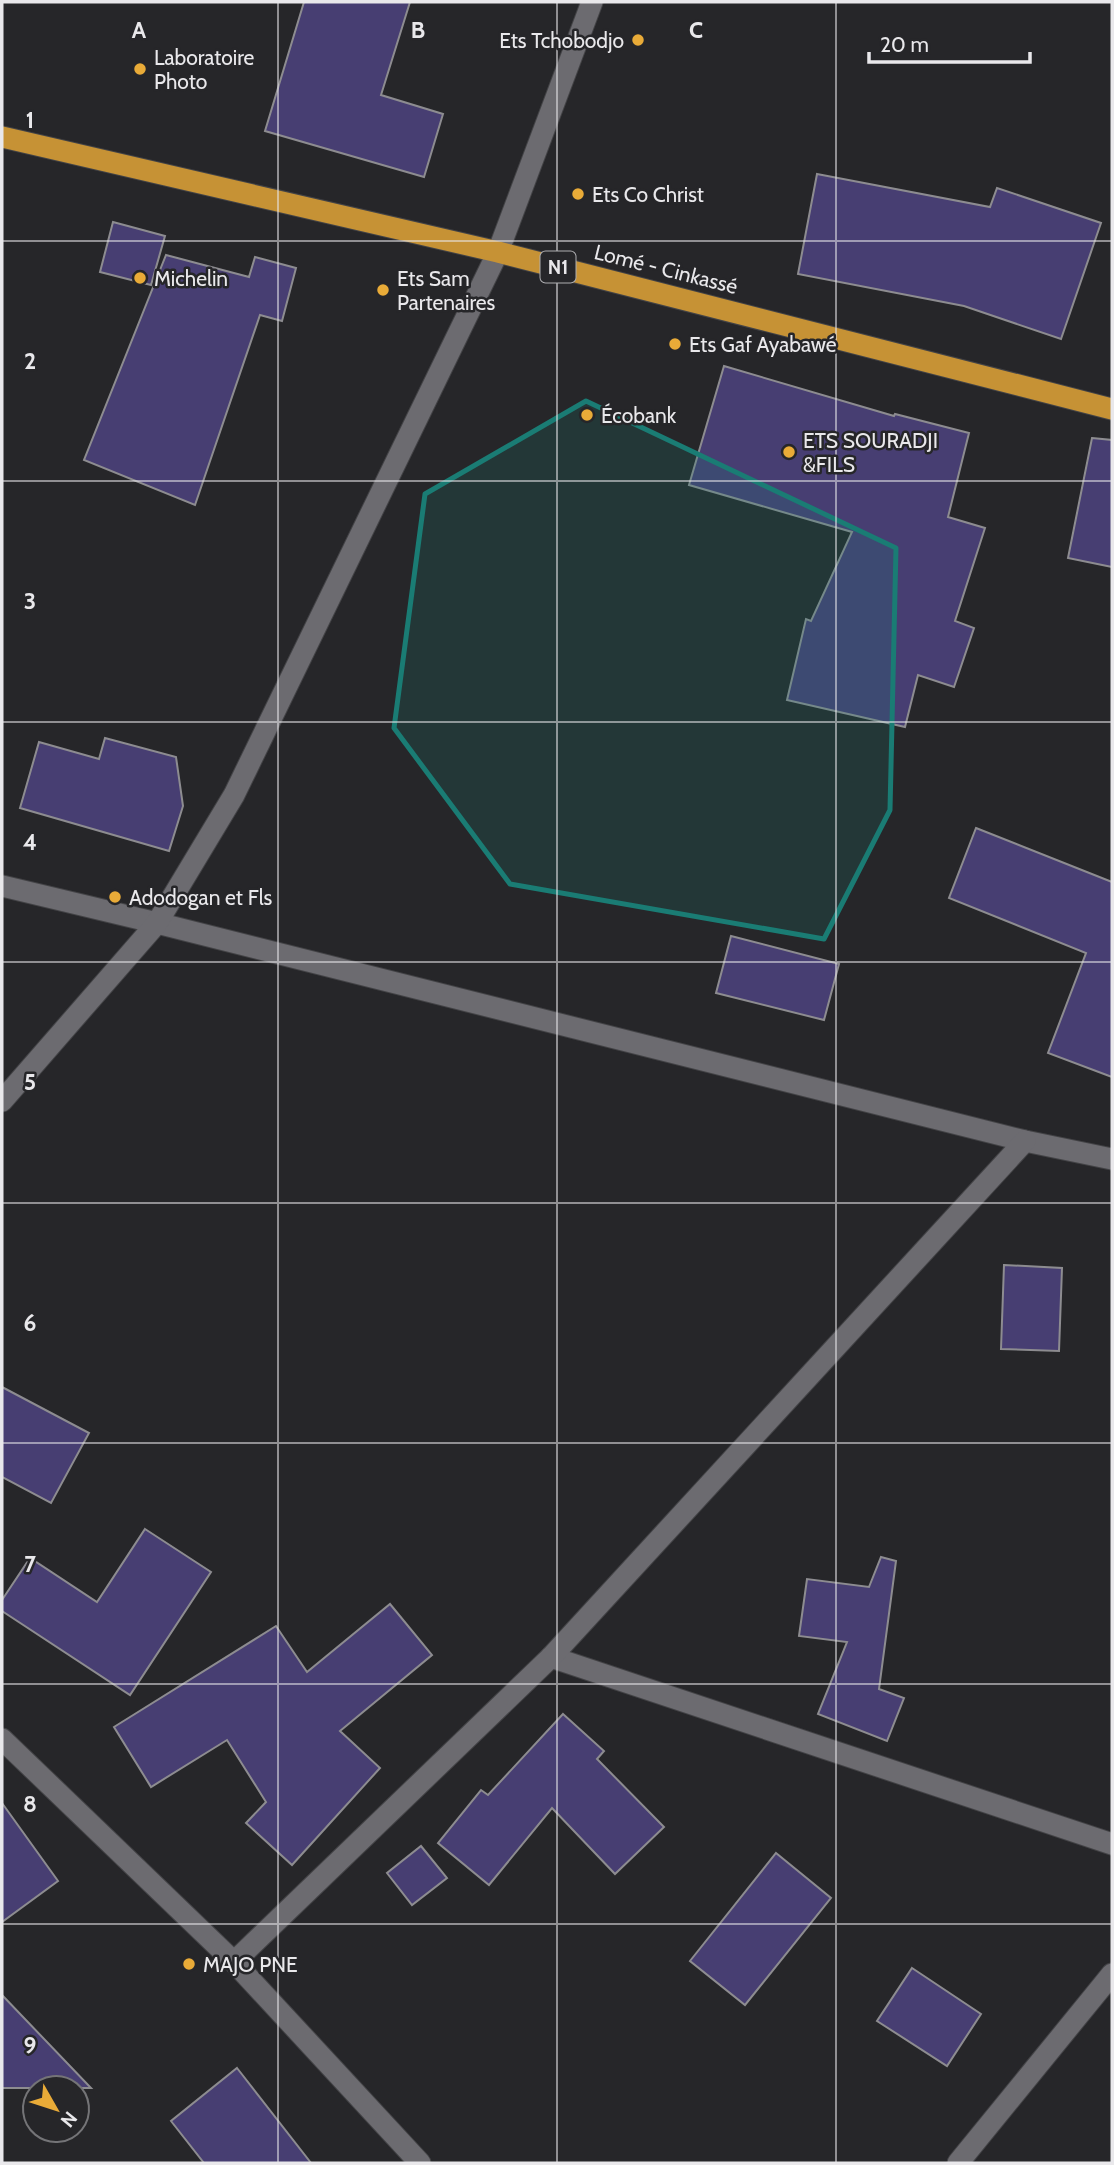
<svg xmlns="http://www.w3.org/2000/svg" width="1114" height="2165" font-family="Cabin,sans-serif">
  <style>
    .building { fill: #473e72; stroke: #8d8c90; stroke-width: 2 }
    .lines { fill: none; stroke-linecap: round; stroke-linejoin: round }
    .street-casing { stroke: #434346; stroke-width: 23 }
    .highway-casing { stroke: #434346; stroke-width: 23 }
    .street { stroke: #6c6b70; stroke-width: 21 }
    .highway { stroke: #c69235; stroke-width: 21 }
    .marked { fill: #1a7c74; fill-opacity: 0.2; stroke: #1a7c74; stroke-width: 5; stroke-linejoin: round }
    .grid { fill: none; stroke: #e9e8eb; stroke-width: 2; stroke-opacity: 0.55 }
    .poi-dot { fill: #e9ab38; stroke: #262629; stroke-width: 2.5 }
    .labels { text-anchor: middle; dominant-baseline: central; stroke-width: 5; stroke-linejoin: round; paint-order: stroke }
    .shield { fill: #262629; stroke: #aeaeb1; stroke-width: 2 }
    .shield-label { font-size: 19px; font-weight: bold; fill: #e9e8eb }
    .poi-label { font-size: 21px; fill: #e9e8eb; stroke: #262629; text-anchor: start }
    .street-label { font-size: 21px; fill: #e9e8eb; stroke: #262629 }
    .grid-label { font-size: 23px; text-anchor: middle; font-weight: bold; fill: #e9e8eb; stroke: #262629; stroke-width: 5; stroke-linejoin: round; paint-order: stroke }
  </style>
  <rect width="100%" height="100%" fill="#262629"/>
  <g class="building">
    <polygon points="304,2 410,2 381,95 443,114 424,177 265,131"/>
    <polygon points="817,174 990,207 997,188 1101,223 1061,339 964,306 798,274"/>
    <polygon points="113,222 165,236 151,285 100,272"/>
    <polygon points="166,255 249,277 255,257 296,268 282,321 260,315 195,505 84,460"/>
    <polygon points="724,366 894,416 895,414 969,433 948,517 985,528 955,621 974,628 954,687 918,675 905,727 787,700 806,619 811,621 852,532 689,485"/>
    <polygon points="1092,438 1112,440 1112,567 1068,558"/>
    <polygon points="105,738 176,757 183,806 169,851 20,808 39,742 99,759"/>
    <polygon points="976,828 1112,882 1112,1077 1048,1053 1086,953 949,898"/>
    <polygon points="731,936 839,964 824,1020 716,993"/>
    <polygon points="1004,1265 1062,1268 1059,1351 1001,1349"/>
    <polygon points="2,1387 89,1433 51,1503 2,1477"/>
    <polygon points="145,1529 211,1572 130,1695 2,1611 2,1600 30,1558 97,1602"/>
    <polygon points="881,1557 896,1561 879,1689 904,1698 887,1741 818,1714 847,1642 799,1636 807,1579 869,1587"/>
    <polygon points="390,1604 432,1655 340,1731 380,1768 292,1865 246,1823 266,1802 227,1740 151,1787 114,1727 276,1626 307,1672"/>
    <polygon points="563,1714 604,1751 597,1759 664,1827 615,1874 552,1808 489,1885 438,1843 481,1790 488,1795"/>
    <polygon points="2,1803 58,1881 2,1922"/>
    <polygon points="421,1846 447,1878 412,1905 387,1873"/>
    <polygon points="776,1853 831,1898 745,2005 690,1961"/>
    <polygon points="912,1968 981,2014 947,2066 877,2021"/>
    <polygon points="2,1995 91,2088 2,2088"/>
    <polygon points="237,2068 311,2163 204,2163 171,2121"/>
  </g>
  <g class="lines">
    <g class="street-casing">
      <g id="street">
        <polyline points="2,886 157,923 1025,1141 1112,1159"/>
        <polyline points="2,1101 157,923 234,795 498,252 592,2"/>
        <polyline points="551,1657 1112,1844"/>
        <polyline points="2,1739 234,1962 420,2163"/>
        <polyline points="234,1962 551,1657 1025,1141"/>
        <polyline points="958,2163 1112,1974"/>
      </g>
    </g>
    <g class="highway-casing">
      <polyline id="highway" points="2,137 498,252 1112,409"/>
    </g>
    <use href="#street" class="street"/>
    <use href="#highway" class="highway"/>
  </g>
  <path class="marked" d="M586 401 896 548 890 810 824 939 510 884 394 728 425 494Z"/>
  <path class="grid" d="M278 2V2163M557 2V2163M836 2V2163M2 241H1112M2 481H1112M2 722H1112M2 962H1112M2 1203H1112M2 1443H1112M2 1684H1112M2 1924H1112"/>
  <g class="poi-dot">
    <circle cx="638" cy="40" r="7"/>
    <circle cx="140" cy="69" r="7"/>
    <circle cx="578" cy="194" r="7"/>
    <circle cx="140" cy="278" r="7"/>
    <circle cx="383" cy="290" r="7"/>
    <circle cx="675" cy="344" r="7"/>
    <circle cx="587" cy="415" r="7"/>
    <circle cx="789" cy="452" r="7"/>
    <circle cx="115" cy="897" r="7"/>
    <circle cx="189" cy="1964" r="7"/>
  </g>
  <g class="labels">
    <rect class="shield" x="540.5" y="251.5" width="35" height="31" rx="5"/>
    <g class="shield-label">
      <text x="558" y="267">N1</text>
    </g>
    <g class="poi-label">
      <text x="624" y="40" text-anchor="end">Ets Tchobodjo</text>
      <text x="154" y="57">Laboratoire<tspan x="154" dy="24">Photo</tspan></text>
      <text x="592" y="194">Ets Co Christ</text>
      <text x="154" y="278">Michelin</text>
      <text x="397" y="278">Ets Sam<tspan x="397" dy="24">Partenaires</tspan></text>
      <text x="689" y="344">Ets Gaf Ayabawé</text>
      <text x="601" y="415">Écobank</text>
      <text x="803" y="440">ETS SOURADJI<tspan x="803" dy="24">&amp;FILS</tspan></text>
      <text x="129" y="897">Adodogan et Fls</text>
      <text x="203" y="1964">MAJO PNE</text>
    </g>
    <g class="street-label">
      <text transform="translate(666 269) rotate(14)">Lomé - Cinkassé</text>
    </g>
  </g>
  <g class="grid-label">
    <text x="139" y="38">A</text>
    <text x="418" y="38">B</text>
    <text x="696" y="38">C</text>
    <text x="30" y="128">1</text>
    <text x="30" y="369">2</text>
    <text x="30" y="609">3</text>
    <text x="30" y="850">4</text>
    <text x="30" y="1090">5</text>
    <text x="30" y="1331">6</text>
    <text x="30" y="1572">7</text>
    <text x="30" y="1812">8</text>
    <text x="30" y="2053">9</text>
  </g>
  <rect width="1114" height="2165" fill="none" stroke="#e9e8eb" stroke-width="7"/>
  <g transform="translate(56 2109) rotate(129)"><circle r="33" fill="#262629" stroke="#747477" stroke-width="2"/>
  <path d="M0-5L12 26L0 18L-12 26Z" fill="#e9ab38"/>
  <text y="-10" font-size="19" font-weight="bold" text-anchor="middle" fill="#e9e8eb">N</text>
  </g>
  <path d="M869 52v10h161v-10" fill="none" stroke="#e9e8eb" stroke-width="3.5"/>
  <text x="880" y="52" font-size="21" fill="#e9e8eb" stroke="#262629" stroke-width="5" paint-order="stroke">20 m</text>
</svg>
